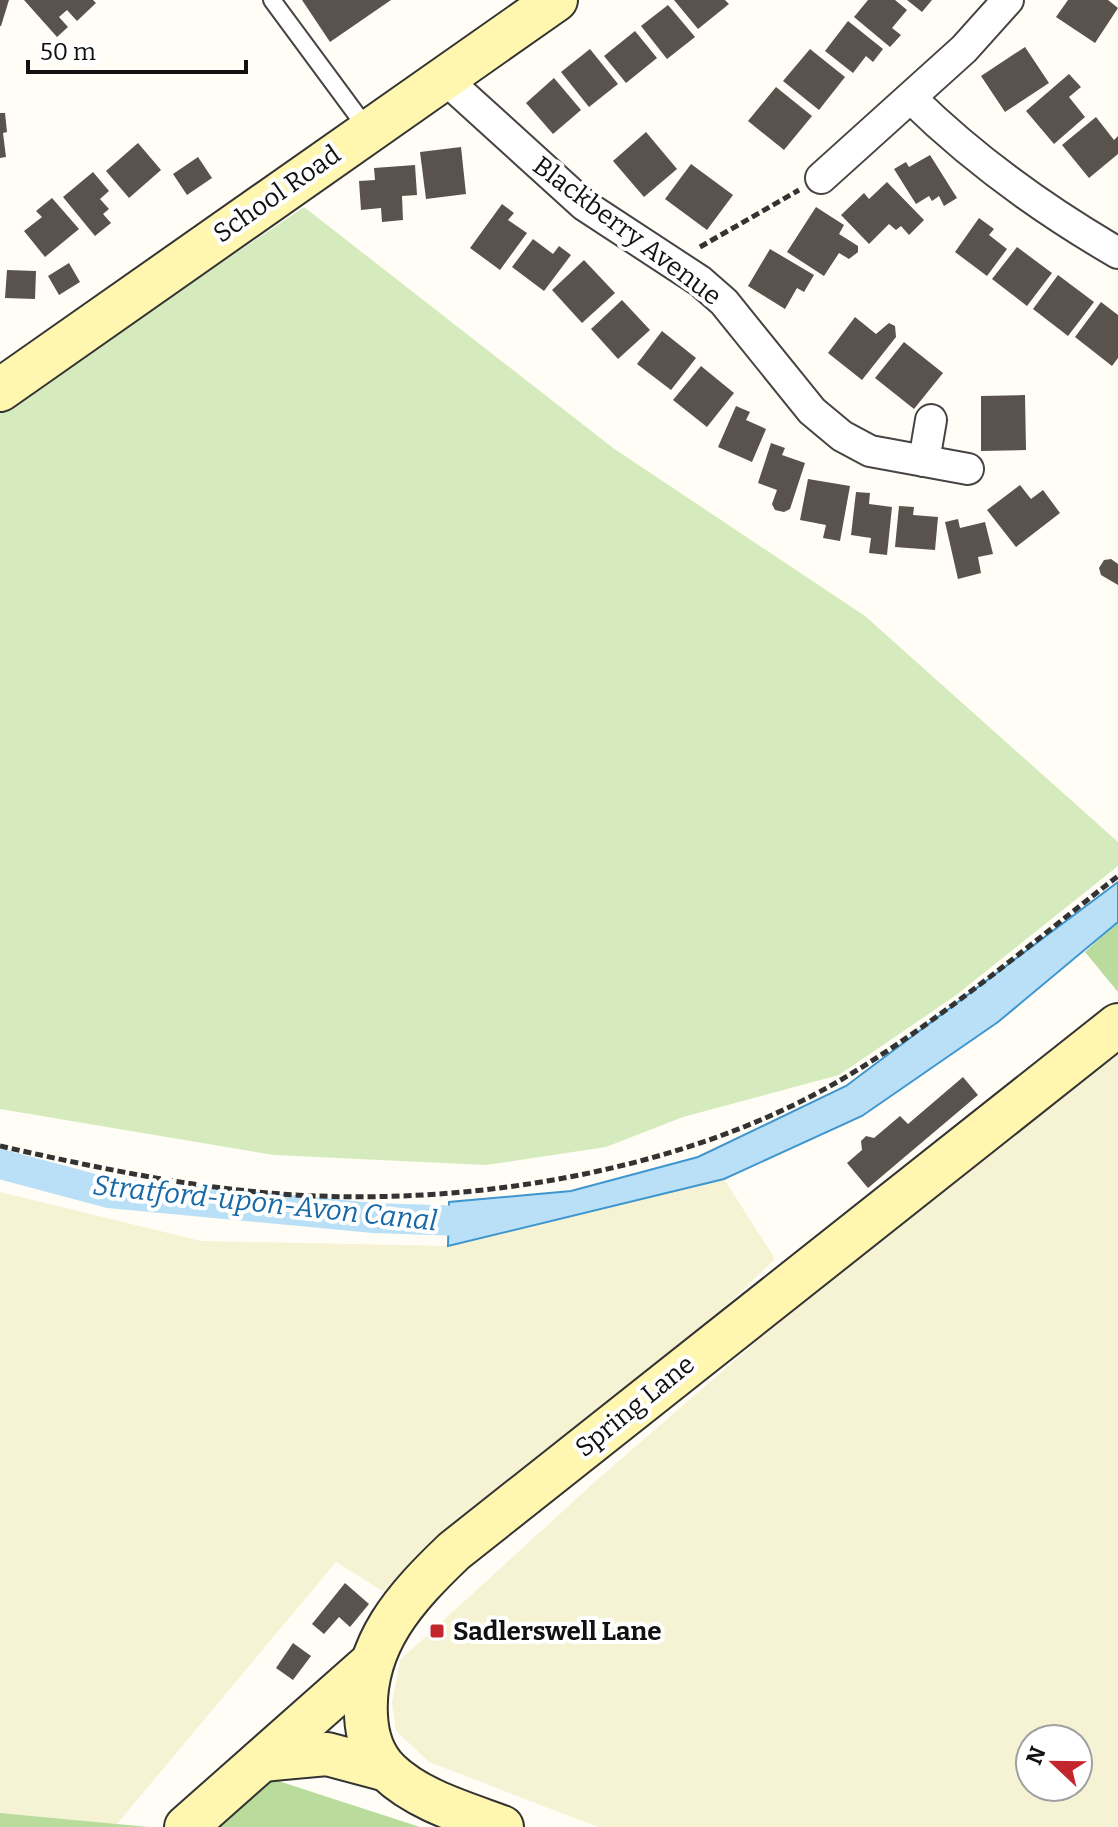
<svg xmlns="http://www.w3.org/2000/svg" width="1118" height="1827" font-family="Bitter,serif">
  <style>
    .farmland { fill: #f6f3d4; fill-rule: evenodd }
    .green { fill: #d5ebbd }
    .forest { fill: #b9dc9c }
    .water { fill: #b9e0f7; stroke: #3f96cf; stroke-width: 2 }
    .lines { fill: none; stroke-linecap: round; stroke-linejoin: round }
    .canal { stroke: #b9e0f7; stroke-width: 30 }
    .building { fill: #5a524d }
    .lane-casing { stroke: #444; stroke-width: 20 }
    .street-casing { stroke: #444; stroke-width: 34 }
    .secondary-casing { stroke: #333; stroke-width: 46 }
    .path { stroke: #333; stroke-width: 5; stroke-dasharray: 8 4; stroke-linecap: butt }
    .lane { stroke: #fff; stroke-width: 16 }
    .street { stroke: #fff; stroke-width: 30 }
    .secondary { stroke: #fff6b0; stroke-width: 42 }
    .poi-dot { fill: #c4262e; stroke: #fff; stroke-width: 3 }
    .labels { text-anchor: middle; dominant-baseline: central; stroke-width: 8; stroke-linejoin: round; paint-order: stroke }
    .street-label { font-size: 26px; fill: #111; stroke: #fff }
    .poi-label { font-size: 26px; font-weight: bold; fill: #111; stroke: #fff; text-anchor: start }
    .water-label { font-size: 28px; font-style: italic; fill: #1768a6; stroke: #fff }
  </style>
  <rect width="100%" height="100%" fill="#fffdf5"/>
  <g class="farmland">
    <path d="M1118 1054V1827H598L429 1762 396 1731 392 1703 400 1660 598 1479 825 1282ZM1030 1739H1078V1787H1030Z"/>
    <polygon points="724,1179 775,1259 725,1307 389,1595 336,1562 117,1824 0,1813 0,1192 201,1241 448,1246"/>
  </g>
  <polygon class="green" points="304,207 613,448 865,616 1118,842 1118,866 955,996 839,1075 683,1117 606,1147 486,1165 274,1155 0,1109 0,413"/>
  <g class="forest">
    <polygon points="1118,922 1118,992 1085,952"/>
    <polygon points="266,1777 420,1827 199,1827"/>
    <polygon points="0,1813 149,1827 0,1827"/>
  </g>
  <polygon class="water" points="1118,882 1118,922 998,1022 862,1116 724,1179 448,1246 449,1202 571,1191 698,1157 846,1086"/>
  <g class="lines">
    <polyline class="canal" points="0,1164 109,1193 374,1218 463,1221 488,1215"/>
  </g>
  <g class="building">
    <polygon points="0,0 9,0 1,26 0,26"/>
    <polygon points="24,0 93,0 96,3 77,21 67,10 59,17 68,27 57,37"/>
    <polygon points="302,0 391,0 330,42"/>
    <polygon points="674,0 725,0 729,4 698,29"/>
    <polygon points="868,0 895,0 907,10 892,28 901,35 890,47 854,17"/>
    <polygon points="907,0 932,0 922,12"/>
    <polygon points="1068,0 1108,0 1118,8 1095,43 1056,17"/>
    <polygon points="668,5 695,37 667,59 641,26"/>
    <polygon points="848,21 883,49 873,62 866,56 853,73 825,51"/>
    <polygon points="635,31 657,58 626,83 604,56"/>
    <polygon points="1025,47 1049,83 1005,112 981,76"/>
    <polygon points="590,49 618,84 589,107 561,72"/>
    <polygon points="810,49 845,77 819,110 783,81"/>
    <polygon points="1069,74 1081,87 1069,97 1085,117 1054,144 1026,111"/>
    <polygon points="554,78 581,110 553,134 526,103"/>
    <polygon points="776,87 812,116 784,150 748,121"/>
    <polygon points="0,113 5,113 7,132 3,133 6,157 0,158"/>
    <polygon points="1096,117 1114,140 1118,136 1118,154 1089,178 1062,145"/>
    <polygon points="646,132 677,169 644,197 613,161"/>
    <polygon points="138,143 161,170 129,198 106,171"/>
    <polygon points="461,147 466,194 426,199 420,152"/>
    <polygon points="930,155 957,198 944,206 939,196 932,201 929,196 916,204 894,169 906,162 909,167"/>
    <polygon points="198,157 212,178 187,195 173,174"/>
    <polygon points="691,164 733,195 707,230 665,199"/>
    <polygon points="415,165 417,195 402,196 403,220 382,222 381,208 361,210 359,181 375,180 374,168"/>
    <polygon points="93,172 109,191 100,199 109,209 103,214 111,223 95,236 63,197"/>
    <polygon points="887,182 924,220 909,235 901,226 896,230 889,224 869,244 841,215 864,193 869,199"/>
    <polygon points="52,198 79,229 45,257 24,231 42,217 36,211"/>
    <polygon points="502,204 514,213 508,220 527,233 500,270 470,248"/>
    <polygon points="816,207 844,225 839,234 858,246 858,252 849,259 839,253 824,276 787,252"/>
    <polygon points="979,218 994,229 989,235 1007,249 987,276 955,252"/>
    <polygon points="533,239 553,254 559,246 571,255 544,291 512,267"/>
    <polygon points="1017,247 1052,273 1027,306 992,279"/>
    <polygon points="770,249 814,275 804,292 797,288 785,309 748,286"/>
    <polygon points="584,260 615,293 582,323 552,290"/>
    <polygon points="69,263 80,282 59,295 48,276"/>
    <polygon points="7,270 36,271 35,299 5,298"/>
    <polygon points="1058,275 1094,302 1068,336 1033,309"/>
    <polygon points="622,300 650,330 618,359 591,329"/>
    <polygon points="1101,302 1118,315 1118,358 1112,366 1075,337"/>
    <polygon points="855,317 876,334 889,323 895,326 896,337 862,380 828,353"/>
    <polygon points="662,331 696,358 671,390 637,364"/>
    <polygon points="904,342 943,373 914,409 875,378"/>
    <polygon points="701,366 734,393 707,427 673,400"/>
    <polygon points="1025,395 1026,450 981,451 981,396"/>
    <polygon points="736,406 750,412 746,420 766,429 752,462 718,447"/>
    <polygon points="771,443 785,448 782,455 805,463 790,509 784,512 775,510 772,504 777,490 758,483"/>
    <polygon points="808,479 850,486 840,541 823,538 826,525 800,520"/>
    <polygon points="1020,485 1031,499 1043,490 1060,513 1016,547 987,510"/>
    <polygon points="856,492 870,493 869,504 892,507 887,555 869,553 871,538 851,535"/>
    <polygon points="899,506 914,507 913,515 938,517 935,550 895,547"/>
    <polygon points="958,519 960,528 985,522 993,554 978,557 981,573 958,579 945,522"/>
    <polygon points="1111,559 1118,564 1118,585 1101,575 1099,568 1104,560"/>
    <polygon points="963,1077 978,1095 868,1188 847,1163 862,1150 861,1141 866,1136 874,1138 900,1116 908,1124"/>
    <polygon points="345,1583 369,1604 350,1627 339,1617 324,1634 312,1624"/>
    <polygon points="293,1643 311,1656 293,1680 276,1668"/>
  </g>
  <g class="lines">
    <g class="lane-casing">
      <polyline id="lane" points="272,0 368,130"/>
    </g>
    <g class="street-casing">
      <g id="street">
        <polyline points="443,77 584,205 700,281 724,302 812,411 842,436 870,451 968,469"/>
        <path d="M911 98C974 160 1042 209 1118 253"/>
        <polyline points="821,178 964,49 1008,0"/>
        <polyline points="924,461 931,420"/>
      </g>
    </g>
    <g class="secondary-casing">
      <g id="secondary">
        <polyline points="0,390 556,0"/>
        <polyline points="262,1760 327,1754 387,1770"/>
        <polyline points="186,1827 369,1665"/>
        <path d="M502 1827C464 1813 418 1800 388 1771 373 1756 367 1736 366 1716 362 1644 406 1597 454 1551L1118 1025"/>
      </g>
    </g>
    <g class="path">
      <polyline points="700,247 799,190"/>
      <path d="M0 1146C89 1166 178 1185 269 1193 454 1209 677 1175 839 1081 938 1023 1028 946 1118 876"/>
    </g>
    <use href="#lane" class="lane"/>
    <use href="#street" class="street"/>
    <use href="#secondary" class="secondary"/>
  </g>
  <rect class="poi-dot" x="429" y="1623" width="16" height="16" rx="4"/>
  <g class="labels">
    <g class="street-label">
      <text transform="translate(277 194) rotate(-35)">School Road</text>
      <text transform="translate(627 231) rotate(37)">Blackberry Avenue</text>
      <text transform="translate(635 1406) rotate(-39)">Spring Lane</text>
    </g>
    <g class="poi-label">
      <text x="453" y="1631">Sadlerswell Lane</text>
    </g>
    <g class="water-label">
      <text transform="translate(265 1203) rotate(6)">Stratford-upon-Avon Canal</text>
    </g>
  </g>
  <g transform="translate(1054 1763) rotate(292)"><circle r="38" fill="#ffffff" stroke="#a0a0a0" stroke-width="2"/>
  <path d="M0-6L14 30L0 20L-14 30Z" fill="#c4262e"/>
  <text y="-12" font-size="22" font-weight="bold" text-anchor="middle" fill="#111111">N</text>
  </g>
  <path d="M28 60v12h218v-12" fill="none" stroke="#111111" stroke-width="4"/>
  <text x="40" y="60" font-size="24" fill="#111111" stroke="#ffffff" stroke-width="6" paint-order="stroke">50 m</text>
</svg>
